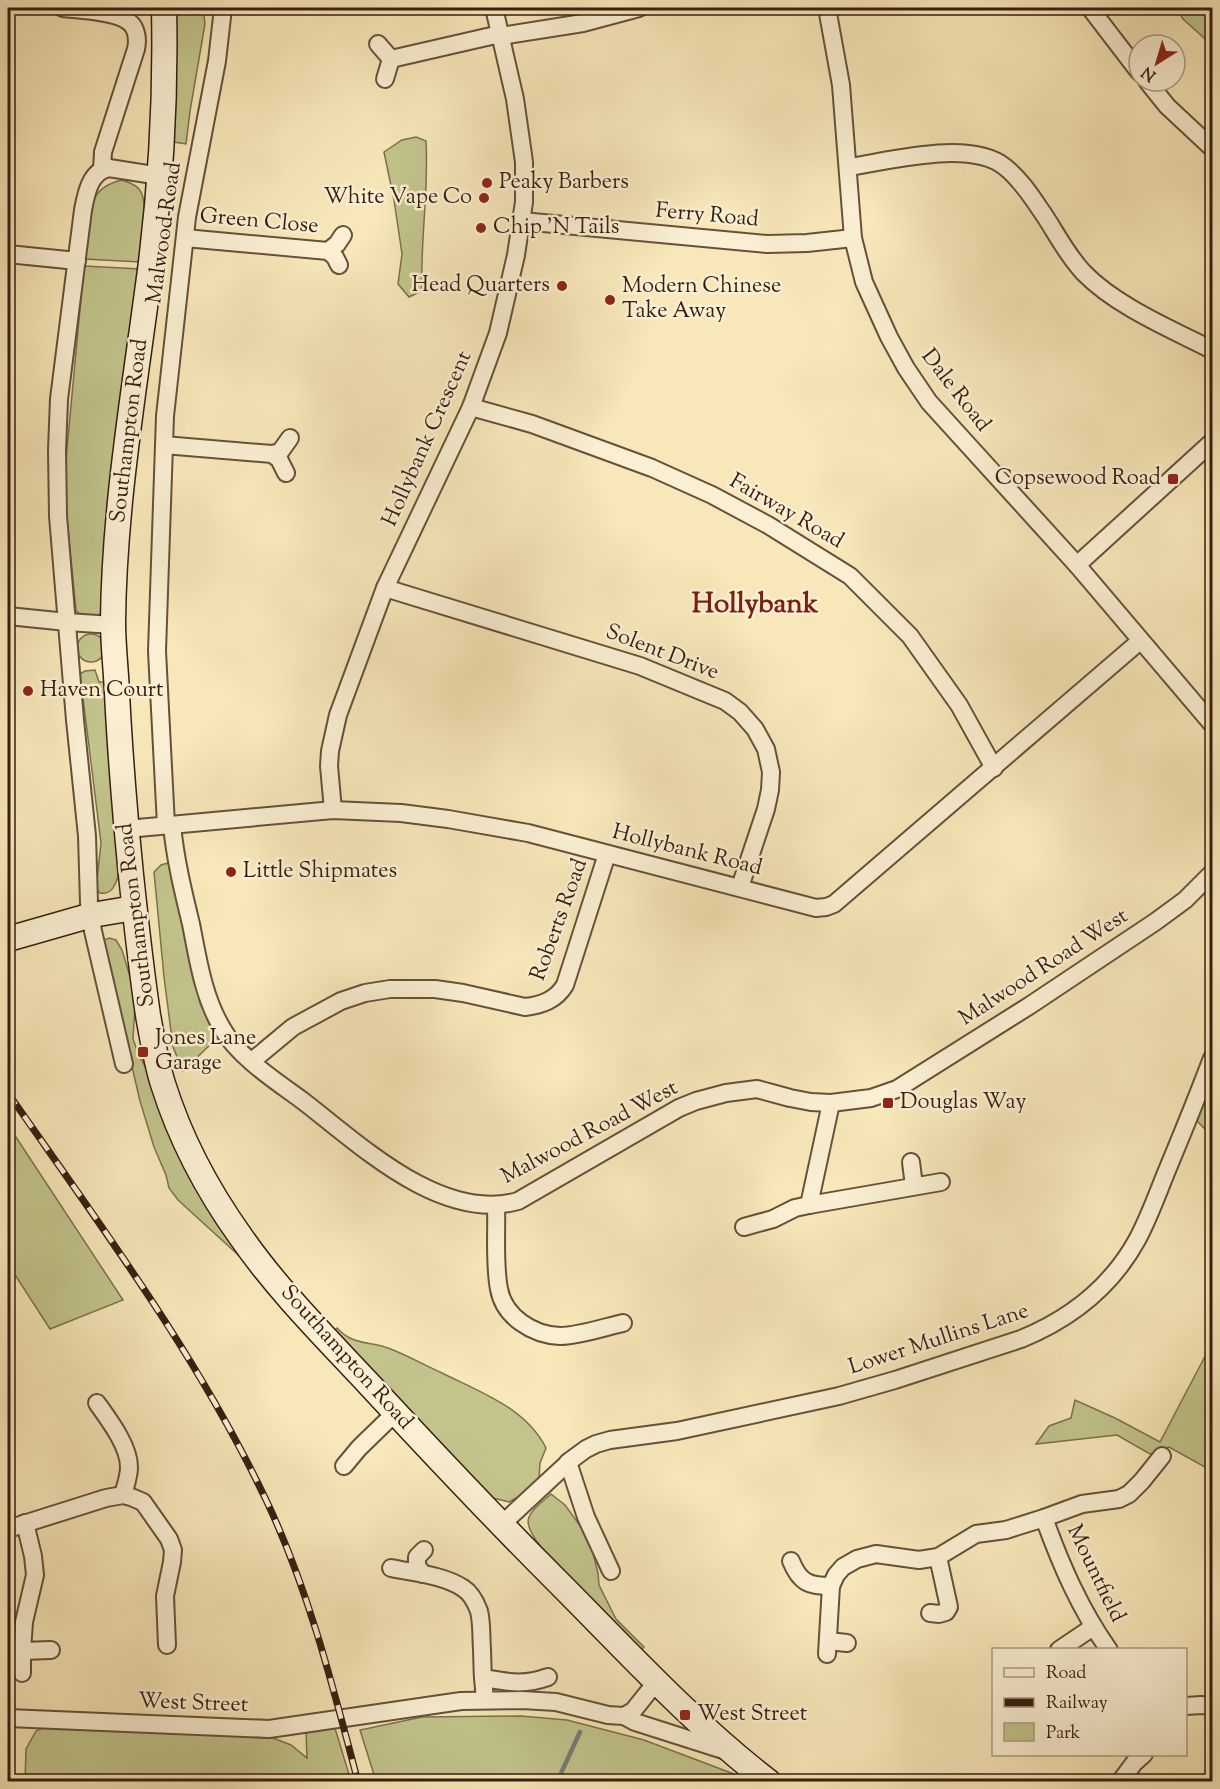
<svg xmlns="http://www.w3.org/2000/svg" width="1220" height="1789" font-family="'Sorts Mill Goudy',serif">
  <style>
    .green { fill: #c2c48c; stroke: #7c714e; stroke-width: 1.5 }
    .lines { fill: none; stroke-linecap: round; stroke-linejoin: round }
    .stream { stroke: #777d76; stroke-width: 4.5 }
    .street-casing { stroke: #67503a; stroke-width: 20 }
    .secondary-casing { stroke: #371e10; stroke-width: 27 }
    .street { stroke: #faefd2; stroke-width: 16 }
    .secondary { stroke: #faefd2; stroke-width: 24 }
    .rail-casing { stroke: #371e10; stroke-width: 7 }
    .rail { stroke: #faefd2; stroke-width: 4.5; stroke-dasharray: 14; stroke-linecap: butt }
    .poi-dot { fill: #8f2418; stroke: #faefd2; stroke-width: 2 }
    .labels { text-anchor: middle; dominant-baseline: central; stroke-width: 5; stroke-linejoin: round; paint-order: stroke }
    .poi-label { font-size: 22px; fill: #371e10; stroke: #faefd2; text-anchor: start }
    .street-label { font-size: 22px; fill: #371e10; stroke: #faefd2 }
    .district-label { font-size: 28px; font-weight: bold; fill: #7a1f14; stroke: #faefd2 }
  </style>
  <rect width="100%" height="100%" fill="#f7e7b9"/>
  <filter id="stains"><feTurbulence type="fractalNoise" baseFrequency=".00333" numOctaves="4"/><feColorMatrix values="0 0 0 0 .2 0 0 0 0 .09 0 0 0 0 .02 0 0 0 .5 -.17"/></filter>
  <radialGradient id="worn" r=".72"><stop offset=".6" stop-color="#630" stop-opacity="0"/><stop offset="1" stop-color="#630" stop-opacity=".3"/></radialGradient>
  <g class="green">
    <polygon points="174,8 203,8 205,24 190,111 186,144 174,142 170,113"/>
    <polygon points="1176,8 1212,8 1212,45 1183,19"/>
    <path d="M416 137 426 141C429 191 420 241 422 291L409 297 398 284 402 254 394 200 384 152 402 140Z"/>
    <path d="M122 180C128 182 135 184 139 189 150 201 141 245 140 262L85 259 93 202C97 190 109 183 122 180Z"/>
    <polygon points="84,266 140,269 102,612 98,616 80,615 76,610 65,500 65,470"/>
    <circle cx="91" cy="648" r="14"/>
    <path d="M95 670 99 682H107L118 877C115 886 111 895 100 893L96 889 101 843 80 674 85 671Z"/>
    <polygon points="172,862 186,939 200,1003 216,1039 183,1071 173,1047 164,977 154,872 161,865"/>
    <polygon points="109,938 116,940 122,950 131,980 135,1005 133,1039 138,1053 247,1263 178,1200 169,1188 166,1175 154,1147 140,1101 103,943 104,940"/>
    <polygon points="1212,1072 1212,1136 1194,1118"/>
    <polygon points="8,1125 123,1300 50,1329 8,1264"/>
    <path d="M337 1328C340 1331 344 1335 348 1337 360 1344 375 1343 388 1348 407 1355 424 1365 442 1373 480 1392 526 1408 546 1448L540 1463 539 1479 520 1496 509 1502 493 1498 441 1448 333 1332Z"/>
    <polygon points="1212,1343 1212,1471 1169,1447 1150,1454 1117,1435 1036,1444 1049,1426 1071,1418 1075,1400 1115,1418 1160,1442"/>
    <path d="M551 1494 565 1505 589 1538 598 1573 599 1585 616 1619 644 1647 640 1651 541 1547C519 1519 527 1515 551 1494Z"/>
    <polygon points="521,1716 567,1720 644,1740 734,1774 746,1781 376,1781 360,1730 422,1717"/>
    <polygon points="334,1725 351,1781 25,1782 26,1749 36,1731 48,1726 273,1738 291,1745 307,1758 306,1732"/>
  </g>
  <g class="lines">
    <polyline class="stream" points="557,1782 580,1732"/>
    <g class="street-casing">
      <g id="street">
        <path d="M63 8C80 10 116 11 129 22 137 28 138 40 136 49L103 152 102 169"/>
        <polyline points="827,8 841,85 853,238 864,282 889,337 906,368 929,402 1077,565 1212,724"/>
        <polyline points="1090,8 1139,72"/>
        <polyline points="501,36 583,23 639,8"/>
        <polyline points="378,44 391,59 385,79"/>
        <polyline points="391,59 500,34"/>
        <polyline points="1147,81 1167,106 1212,148"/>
        <path d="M849 167C890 161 970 139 1005 167 1019 178 1030 194 1040 209 1055 230 1065 253 1084 273 1116 306 1171 329 1212 350"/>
        <polyline points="522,221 767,244 807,243 853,238"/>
        <polyline points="185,238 328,251 335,257 339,265"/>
        <polyline points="328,251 337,244 343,235"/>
        <polyline points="8,254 77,261"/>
        <polyline points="471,407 532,424 652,468 712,495 768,525 850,576 910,636 959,705 994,768"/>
        <polyline points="164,445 272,454 279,459 286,473"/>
        <polyline points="272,454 280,452 290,438"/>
        <polyline points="1077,565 1212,442"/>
        <polyline points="385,588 640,666 725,701 740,712 755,729 766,749 771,772 770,790 766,809 740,887"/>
        <polyline points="8,616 67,622 113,625"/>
        <polyline points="333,810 329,766 330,751 338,715 385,588 471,407 498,333 516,255 524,202 524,162 515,99 494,8"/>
        <polyline points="166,825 157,651 165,416 187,217 217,61 223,8"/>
        <path d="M172 825C175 858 183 891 191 924 198 959 203 996 222 1028 238 1057 276 1081 303 1101 359 1144 441 1223 518 1201L679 1108 696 1101 726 1093 757 1089 790 1098 811 1102 831 1103 871 1098 897 1089 1029 1006 1155 922 1185 900 1212 873"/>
        <polyline points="127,829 333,810 401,813 448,819 528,833 816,908 826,907 834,904 1140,641"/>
        <path d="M252 1061 293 1027 341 1001 365 993 390 989H435L463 993 525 1007C542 1005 556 1000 565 985L607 854"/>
        <path d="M124 1064 93 931 89 903 87 836 75 720 58 516 57 450 59 399 83 210C86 194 90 171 109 168L160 176"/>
        <polyline points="911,1162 914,1186"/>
        <polyline points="809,1205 941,1182"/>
        <path d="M496 1206C497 1232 494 1263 499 1289 504 1317 533 1335 560 1336 578 1336 605 1327 623 1323"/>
        <polyline points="744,1227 773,1219 795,1208 809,1205 831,1103"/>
        <path d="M97 1403C109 1420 129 1446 129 1467 129 1477 125 1487 123 1495"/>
        <polyline points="568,1462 586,1517 611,1571"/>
        <polyline points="344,1466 359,1448 395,1413"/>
        <polyline points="1044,1518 1082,1504 1119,1499 1129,1494 1142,1481 1162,1456"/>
        <path d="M501 1525 571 1460 586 1449 596 1444 610 1440 677 1431 839 1396 895 1380 1021 1339C1070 1319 1111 1287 1137 1240 1149 1218 1158 1192 1168 1168 1183 1132 1198 1095 1212 1058"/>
        <polyline points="8,1529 106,1498 123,1495 131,1497 143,1502 169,1539 173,1550 172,1562 165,1596 167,1645"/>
        <path d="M791 1561C800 1583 809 1586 831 1586"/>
        <path d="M391 1568C415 1573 443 1575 463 1588 471 1593 476 1603 479 1611 482 1623 481 1636 482 1649 482 1666 483 1683 485 1700"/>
        <polyline points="423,1574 417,1566 417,1557 424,1550"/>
        <polyline points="930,1613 939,1614 946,1612 949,1607 938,1557"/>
        <polyline points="828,1641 847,1643"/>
        <polyline points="1059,1650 1093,1627"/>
        <polyline points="22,1651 51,1650"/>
        <path d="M827 1654 831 1586 836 1575 843 1567 857 1559 876 1554 919 1560 938 1557 976 1534 1006 1530 1044 1518C1061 1565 1080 1609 1109 1650"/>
        <polyline points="22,1673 22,1651 24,1622 35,1575 33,1556 25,1523"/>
        <path d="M483 1678C508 1682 523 1686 548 1677"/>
        <polyline points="1186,1706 1201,1705 1212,1706"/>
        <polyline points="624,1716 633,1711 657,1681"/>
        <polyline points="8,1718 269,1729 461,1701 522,1700 556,1702 608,1715 624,1716 635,1722 726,1751"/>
        <polyline points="1120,1782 1134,1763 1144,1754"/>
      </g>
    </g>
    <g class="secondary-casing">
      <g id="secondary">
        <path d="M164 8C166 95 161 183 150 270 135 386 114 505 113 622 113 646 116 669 117 693 120 754 125 814 131 875 136 922 141 968 148 1015 152 1038 156 1062 163 1084 180 1138 208 1191 241 1237 277 1289 324 1336 367 1382 429 1449 491 1515 556 1580 624 1648 692 1723 769 1782"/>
        <polyline points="8,939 92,915 134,908"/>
      </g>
    </g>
    <use href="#street" class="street"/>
    <use href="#secondary" class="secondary"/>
    <g class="rail-casing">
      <path id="rail" d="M8 1093C100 1225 198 1356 267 1502 309 1591 333 1687 358 1782"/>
    </g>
    <use href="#rail" class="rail"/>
  </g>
  <g class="poi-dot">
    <circle cx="487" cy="183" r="6"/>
    <circle cx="484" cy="198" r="6"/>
    <circle cx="481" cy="228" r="6"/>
    <circle cx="562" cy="286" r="6"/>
    <circle cx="610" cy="300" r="6"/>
    <rect x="1167" y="473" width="12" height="12" rx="3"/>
    <circle cx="28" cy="691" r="6"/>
    <circle cx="231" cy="872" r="6"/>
    <rect x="137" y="1046" width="12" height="12" rx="3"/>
    <rect x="882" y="1097" width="12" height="12" rx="3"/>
    <rect x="679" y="1709" width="12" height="12" rx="3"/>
  </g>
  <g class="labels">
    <g class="poi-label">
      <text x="499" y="183">Peaky Barbers</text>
      <text x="472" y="198" text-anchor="end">White Vape Co</text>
      <text x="493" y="228">Chip 'N Tails</text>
      <text x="550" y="286" text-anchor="end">Head Quarters</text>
      <text x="622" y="287">Modern Chinese<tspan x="622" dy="25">Take Away</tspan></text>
      <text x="1161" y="479" text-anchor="end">Copsewood Road</text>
      <text x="40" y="691">Haven Court</text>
      <text x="243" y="872">Little Shipmates</text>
      <text x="155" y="1039">Jones Lane<tspan x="155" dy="25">Garage</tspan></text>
      <text x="900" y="1103">Douglas Way</text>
      <text x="697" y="1715">West Street</text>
    </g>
    <g class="street-label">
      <text transform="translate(707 216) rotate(5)">Ferry Road</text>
      <text transform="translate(259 222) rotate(5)">Green Close</text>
      <text transform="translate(165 233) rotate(-82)">Malwood Road</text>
      <text transform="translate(955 391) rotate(52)">Dale Road</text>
      <text transform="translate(130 431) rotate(-83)">Southampton Road</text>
      <text transform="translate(428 439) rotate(-66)">Hollybank Crescent</text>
      <text transform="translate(786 512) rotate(30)">Fairway Road</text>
      <text transform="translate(662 653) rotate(21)">Solent Drive</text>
      <text transform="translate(687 851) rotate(14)">Hollybank Road</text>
      <text transform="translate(137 915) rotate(-97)">Southampton Road</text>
      <text transform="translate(560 920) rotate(-70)">Roberts Road</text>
      <text transform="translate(1044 968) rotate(-33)">Malwood Road West</text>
      <text transform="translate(590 1133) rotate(-28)">Malwood Road West</text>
      <text transform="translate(939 1340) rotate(-18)">Lower Mullins Lane</text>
      <text transform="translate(346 1358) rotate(48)">Southampton Road</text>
      <text transform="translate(1095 1574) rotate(64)">Mountfield</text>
      <text transform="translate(193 1704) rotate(2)">West Street</text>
    </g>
    <g class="district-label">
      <text x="755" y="605">Hollybank</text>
    </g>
  </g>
  <rect width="1220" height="1789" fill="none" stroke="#f7e7b9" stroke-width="30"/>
  <rect x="9" y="9" width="1202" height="1771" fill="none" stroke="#371e10" stroke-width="3"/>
  <rect x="15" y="15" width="1190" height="1759" fill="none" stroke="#371e10" stroke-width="1.5"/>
  <rect x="992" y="1648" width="195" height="108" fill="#faefd2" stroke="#ac9b84" stroke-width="1.5"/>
  <rect x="1004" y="1668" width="30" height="9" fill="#faefd2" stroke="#ac9b84" stroke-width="1.5"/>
  <text x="1046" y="1678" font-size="18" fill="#371e10">Road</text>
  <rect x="1004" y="1698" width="30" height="9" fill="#371e10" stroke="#ac9b84" stroke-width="1.5"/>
  <text x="1046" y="1708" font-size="18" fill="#371e10">Railway</text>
  <rect x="1004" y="1723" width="30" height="18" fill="#c2c48c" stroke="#ac9b84" stroke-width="1.5"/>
  <text x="1046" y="1738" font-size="18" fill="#371e10">Park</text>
  <g transform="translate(1157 63) rotate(217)"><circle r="28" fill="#faefd2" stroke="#ac9b84" stroke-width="1.5"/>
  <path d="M0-4.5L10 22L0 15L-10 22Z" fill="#8f2418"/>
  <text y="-9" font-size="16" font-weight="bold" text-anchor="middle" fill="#371e10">N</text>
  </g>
  <rect width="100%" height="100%" filter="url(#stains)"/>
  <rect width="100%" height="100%" fill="url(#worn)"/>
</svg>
